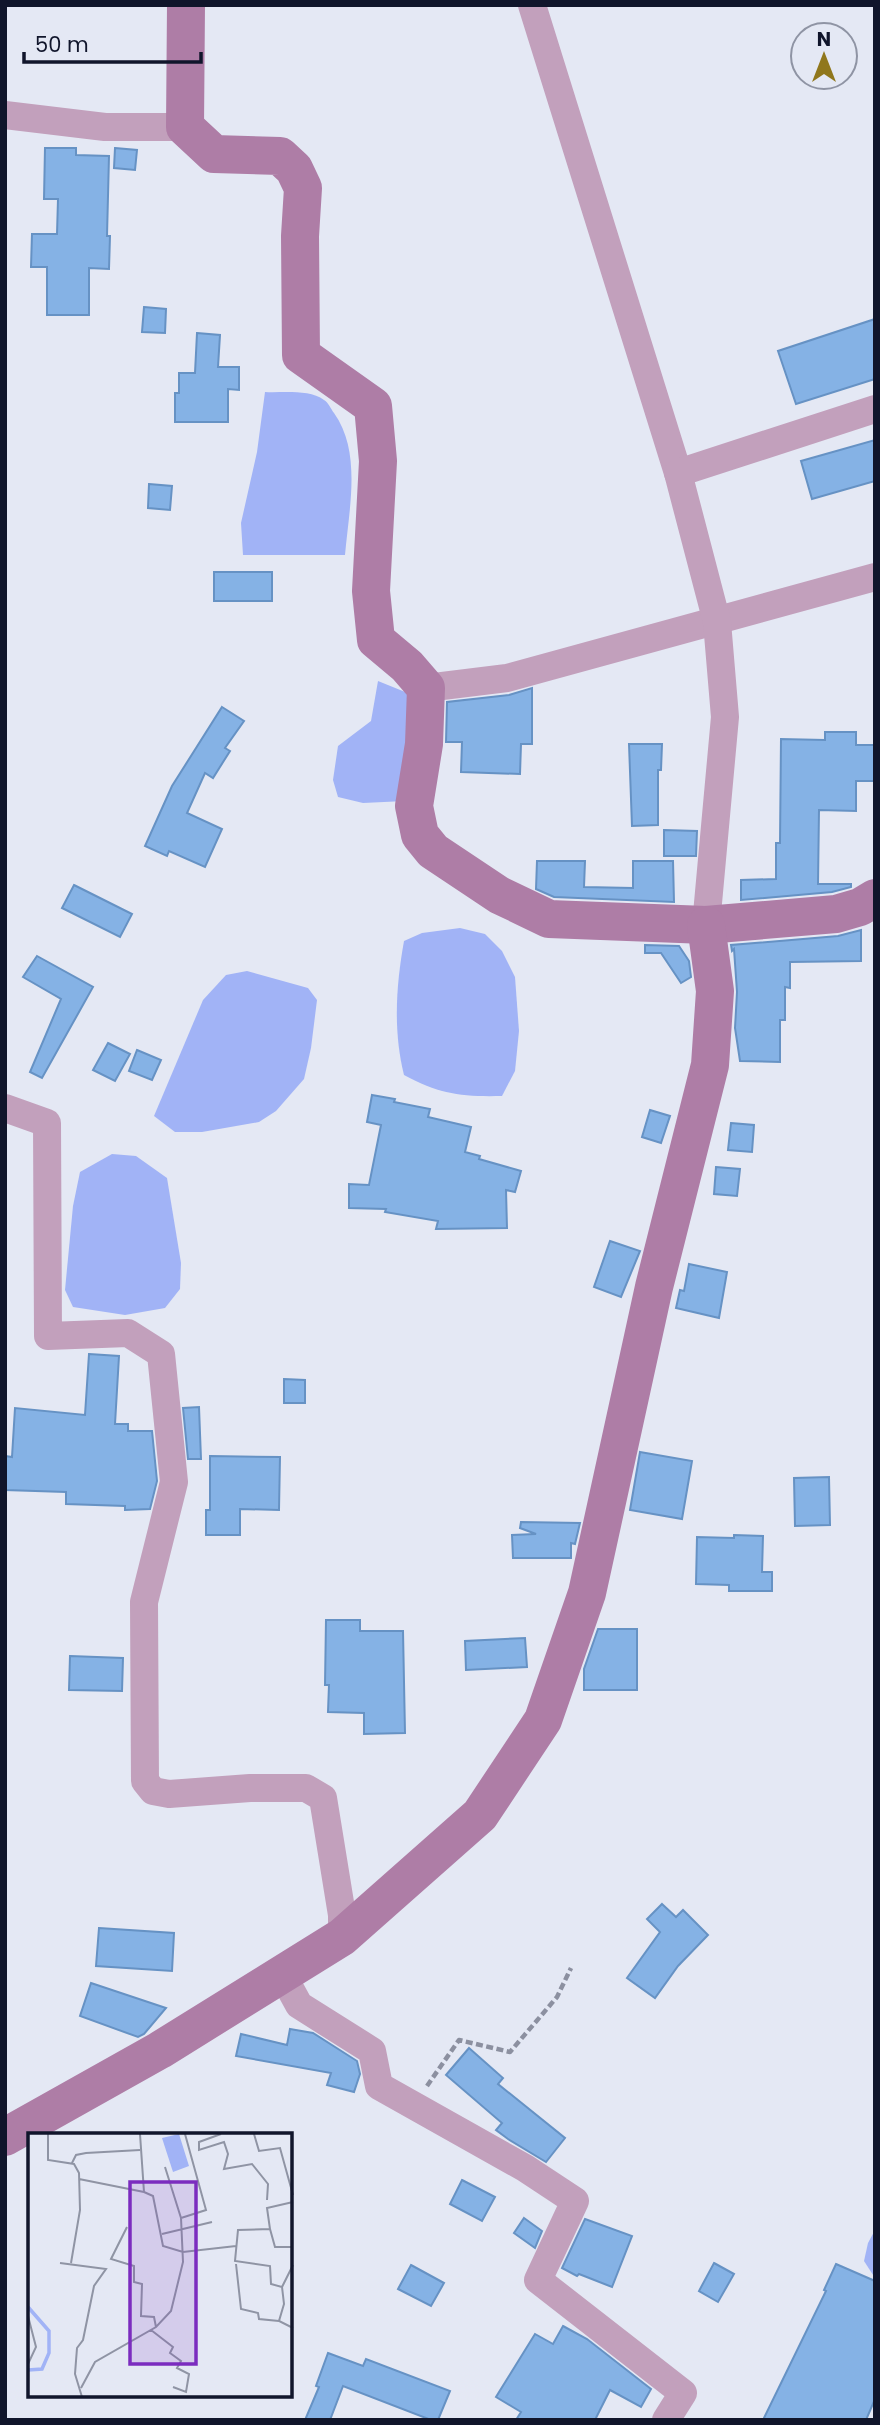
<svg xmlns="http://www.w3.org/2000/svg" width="880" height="2425" font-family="Poppins,sans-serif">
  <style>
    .water { fill: #a1b3f6 }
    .building { fill: #85b2e5; stroke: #6692c4; stroke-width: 2 }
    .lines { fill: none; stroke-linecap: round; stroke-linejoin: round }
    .path { stroke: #8c90a0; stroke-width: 4.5; stroke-dasharray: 7 3.5; stroke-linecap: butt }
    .street { stroke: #c2a0bc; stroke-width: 28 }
    .secondary { stroke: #ae7da6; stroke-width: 38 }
    .inset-river { fill: none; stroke: #a1b3f6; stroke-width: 3.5 }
    .inset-road { fill: none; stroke: #8f94a4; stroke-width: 2 }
    .view { fill: #7b2cbf; fill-opacity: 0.15; stroke: #7b2cbf; stroke-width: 3.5 }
    .inset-edge { fill: none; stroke: #10152b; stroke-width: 3.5 }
  </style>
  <rect width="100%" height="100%" fill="#e4e8f4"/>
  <g class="water">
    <path d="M265 392C283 393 309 389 324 400 328 402 331 409 334 413 362 452 349 509 345 555H243L241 523 257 452Z"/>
    <polygon points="378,681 415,696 405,801 363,803 338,797 333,780 338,746 371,721"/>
    <path d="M460 928 485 934 502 951 515 977 519 1031 515 1071 502 1096C462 1097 439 1094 404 1075 393 1031 396 985 404 941L422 933Z"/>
    <polygon points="247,971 308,988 317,1000 311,1048 304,1079 276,1111 259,1122 202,1132 175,1132 154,1116 203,1000 226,975"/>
    <polygon points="112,1154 136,1156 167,1178 181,1263 180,1289 165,1308 125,1315 73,1307 65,1290 73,1206 80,1172"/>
    <polygon points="875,2230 875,2278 864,2261 868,2243"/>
  </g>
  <g class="building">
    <polygon points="45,148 76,148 76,155 109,156 107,236 110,236 109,269 89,268 89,315 47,315 47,267 31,267 32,234 57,234 58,199 44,199"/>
    <polygon points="115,148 137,150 135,170 114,168"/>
    <polygon points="144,307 166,309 165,333 142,332"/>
    <polygon points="875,319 875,379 796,404 778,351"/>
    <polygon points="197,333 220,335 218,367 239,367 239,390 228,389 228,422 175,422 175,393 179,393 179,373 195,373"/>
    <polygon points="875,440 875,481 812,499 801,461"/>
    <polygon points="149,484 172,486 170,510 148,508"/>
    <rect x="214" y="572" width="58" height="29"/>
    <polygon points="532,688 532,744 521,744 520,774 461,772 462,742 446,742 447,702 509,695"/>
    <polygon points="222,707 244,721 225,748 230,751 213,778 205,773 187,813 222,829 205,867 169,851 167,856 145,846 172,786"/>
    <polygon points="825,732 856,732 856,745 875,745 875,781 856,781 856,811 819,810 818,884 851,884 851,887 832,892 741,900 741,880 776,879 776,843 780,843 781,739 825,740"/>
    <polygon points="629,744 662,744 661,770 658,770 658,825 632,826"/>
    <polygon points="664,830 697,831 696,856 664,856"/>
    <polygon points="537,861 585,861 584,887 633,888 633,861 673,861 674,902 554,897 536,889"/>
    <polygon points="74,885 132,914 120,937 62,908"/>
    <polygon points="861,930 861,961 790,962 790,988 785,987 785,1020 780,1020 780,1062 740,1061 735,1028 737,992 734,949 732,951 731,945 838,936"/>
    <polygon points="645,945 679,946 689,961 691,977 681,983 661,953 645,953"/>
    <polygon points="37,956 93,987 42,1078 30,1072 61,999 23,977"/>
    <polygon points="108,1043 130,1054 115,1081 93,1070"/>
    <polygon points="137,1050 161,1060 152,1080 129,1071"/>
    <polygon points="372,1095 395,1099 394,1102 430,1109 428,1117 471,1127 465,1152 480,1156 479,1159 521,1171 515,1192 506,1190 507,1228 436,1229 438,1221 385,1212 386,1209 349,1208 349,1184 369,1185 381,1125 367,1122"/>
    <polygon points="650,1110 670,1116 661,1143 642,1137"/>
    <polygon points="731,1123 754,1125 752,1152 728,1150"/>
    <polygon points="716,1167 740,1169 737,1196 714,1194"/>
    <polygon points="610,1241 640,1251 621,1297 594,1287"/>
    <polygon points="689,1264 727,1272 719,1318 676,1308 680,1290 684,1291"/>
    <polygon points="89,1354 119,1356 115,1424 128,1424 128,1431 152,1431 157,1481 150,1509 125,1510 125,1506 66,1504 66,1492 5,1490 5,1456 12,1457 15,1408 85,1415"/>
    <polygon points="284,1379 305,1380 305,1403 284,1403"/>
    <polygon points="199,1407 201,1459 188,1459 183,1408"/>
    <polygon points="640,1452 692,1461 682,1519 630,1510"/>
    <polygon points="210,1456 280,1457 279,1510 240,1509 240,1535 206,1535 206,1510 210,1510"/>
    <polygon points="829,1477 830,1525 795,1526 794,1478"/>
    <polygon points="521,1522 580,1523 575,1544 571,1543 571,1558 513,1558 512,1535 536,1534 520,1528"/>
    <polygon points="734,1535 763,1536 762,1572 772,1572 772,1591 729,1591 729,1585 696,1584 697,1537 734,1538"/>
    <polygon points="326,1620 360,1620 360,1631 403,1631 405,1733 364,1734 364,1713 328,1712 329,1685 325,1685"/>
    <polygon points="598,1629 637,1629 637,1690 584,1690 584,1669"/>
    <polygon points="525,1638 527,1667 466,1670 465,1641"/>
    <polygon points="70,1656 123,1658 122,1691 69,1690"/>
    <polygon points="662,1904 676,1917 683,1910 708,1935 678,1966 655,1998 627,1978 660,1932 647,1919"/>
    <polygon points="99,1928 174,1933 172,1971 96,1966"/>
    <polygon points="91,1983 166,2008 144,2034 138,2037 80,2016"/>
    <polygon points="290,2029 313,2033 357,2061 360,2074 354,2092 327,2085 331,2073 236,2056 241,2034 287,2045"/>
    <polygon points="469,2048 503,2078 498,2084 565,2138 546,2162 508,2139 496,2130 502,2123 446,2075"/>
    <polygon points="462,2180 495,2197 482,2221 450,2204"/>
    <polygon points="524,2218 542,2231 535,2248 514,2233"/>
    <polygon points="585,2219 632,2236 612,2287 579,2274 577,2276 562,2268"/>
    <polygon points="714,2263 734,2274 718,2302 699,2291"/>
    <polygon points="836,2264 875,2281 875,2399 866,2420 763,2420 826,2291 824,2290"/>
    <polygon points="411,2265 444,2283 431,2306 398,2289"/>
    <polygon points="563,2326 587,2339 651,2389 641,2407 610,2390 595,2420 516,2420 521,2412 496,2397 535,2334 553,2344"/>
    <polygon points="328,2353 363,2366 366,2359 450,2391 438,2420 431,2420 343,2386 330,2420 305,2420 319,2387 316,2386"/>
  </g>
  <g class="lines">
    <polyline class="path" points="427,2086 459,2040 510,2052 557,1997 571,1968"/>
    <g class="street">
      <polyline points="532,5 678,473"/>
      <polyline points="5,115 105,127 185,127"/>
      <polyline points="426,688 507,678 875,577"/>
      <polyline points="706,925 725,717 717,622 678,473 875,409"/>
      <polyline points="5,1108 47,1123 48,1336 128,1333 161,1354 174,1482 144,1602 145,1781 153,1791 169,1794 250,1788 306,1788 323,1798 342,1915 342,1937"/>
      <polyline points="282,1974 299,2005 372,2051 379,2086 525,2168 575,2201 538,2280 683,2393 666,2420"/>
    </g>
    <g class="secondary">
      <polyline points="186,5 185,127 214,154 280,156 294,169 303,188 300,236 301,355 373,406 378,461 371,591 376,640 407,666 426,688 424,744 414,806 420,835 433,851 499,895 549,919 706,925 836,914 860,907 875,898"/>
      <polyline points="5,2137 160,2050 342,1937 480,1815 543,1720 587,1593 654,1287 710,1065 715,991 706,925"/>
    </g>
  </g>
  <g transform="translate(28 2133)">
    <rect width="264" height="264" fill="#e4e8f4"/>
    <path d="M151 1 161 33 145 39 134 5Z" fill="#a1b3f6"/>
    <path class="inset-river" d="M0 174 21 198V220L14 236 0 237"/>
    <path class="inset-road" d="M20 1V27L46 31 51 40 52 77 43 130M112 1 116 59 125 63 135 113 155 119 208 113M193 1 171 9V17L196 9 200 21 196 36 224 31 240 51 239 67M226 1 231 18 252 15 265 62M44 30 48 22 58 20 112 17M137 34 153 85M51 46 116 59M265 69 239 75 242 96 210 97 207 128 242 133 243 151 254 154 256 171 251 188 265 195M99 94 83 126 106 133V149L114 151 113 183 126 184 128 194M242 96 247 114H265M134 101 184 89M32 130 78 136 66 153 55 207 49 215 47 241 54 264M208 131 213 176 230 180 231 186 251 188M254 154 265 132M0 183 8 214 0 231M123 197 145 214 142 220 153 228 149 235 161 241 158 259 145 254M53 255 67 229 128 194 143 178 155 129 153 85 178 77 157 1"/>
    <path class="view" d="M102 49H168V231H102Z"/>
    <rect width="264" height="264" class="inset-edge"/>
  </g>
  <rect width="880" height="2425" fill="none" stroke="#10152b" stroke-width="14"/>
  <g transform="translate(824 56)"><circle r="33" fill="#e4e8f4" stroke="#8f94a4" stroke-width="2"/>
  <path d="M0-5L12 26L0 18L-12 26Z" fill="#90771c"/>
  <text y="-10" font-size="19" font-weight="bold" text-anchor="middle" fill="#10152b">N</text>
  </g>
  <path d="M24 52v10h177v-10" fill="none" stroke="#10152b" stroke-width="3.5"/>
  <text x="35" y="52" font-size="21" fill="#10152b" stroke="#e4e8f4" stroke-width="5" paint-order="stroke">50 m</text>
</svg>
